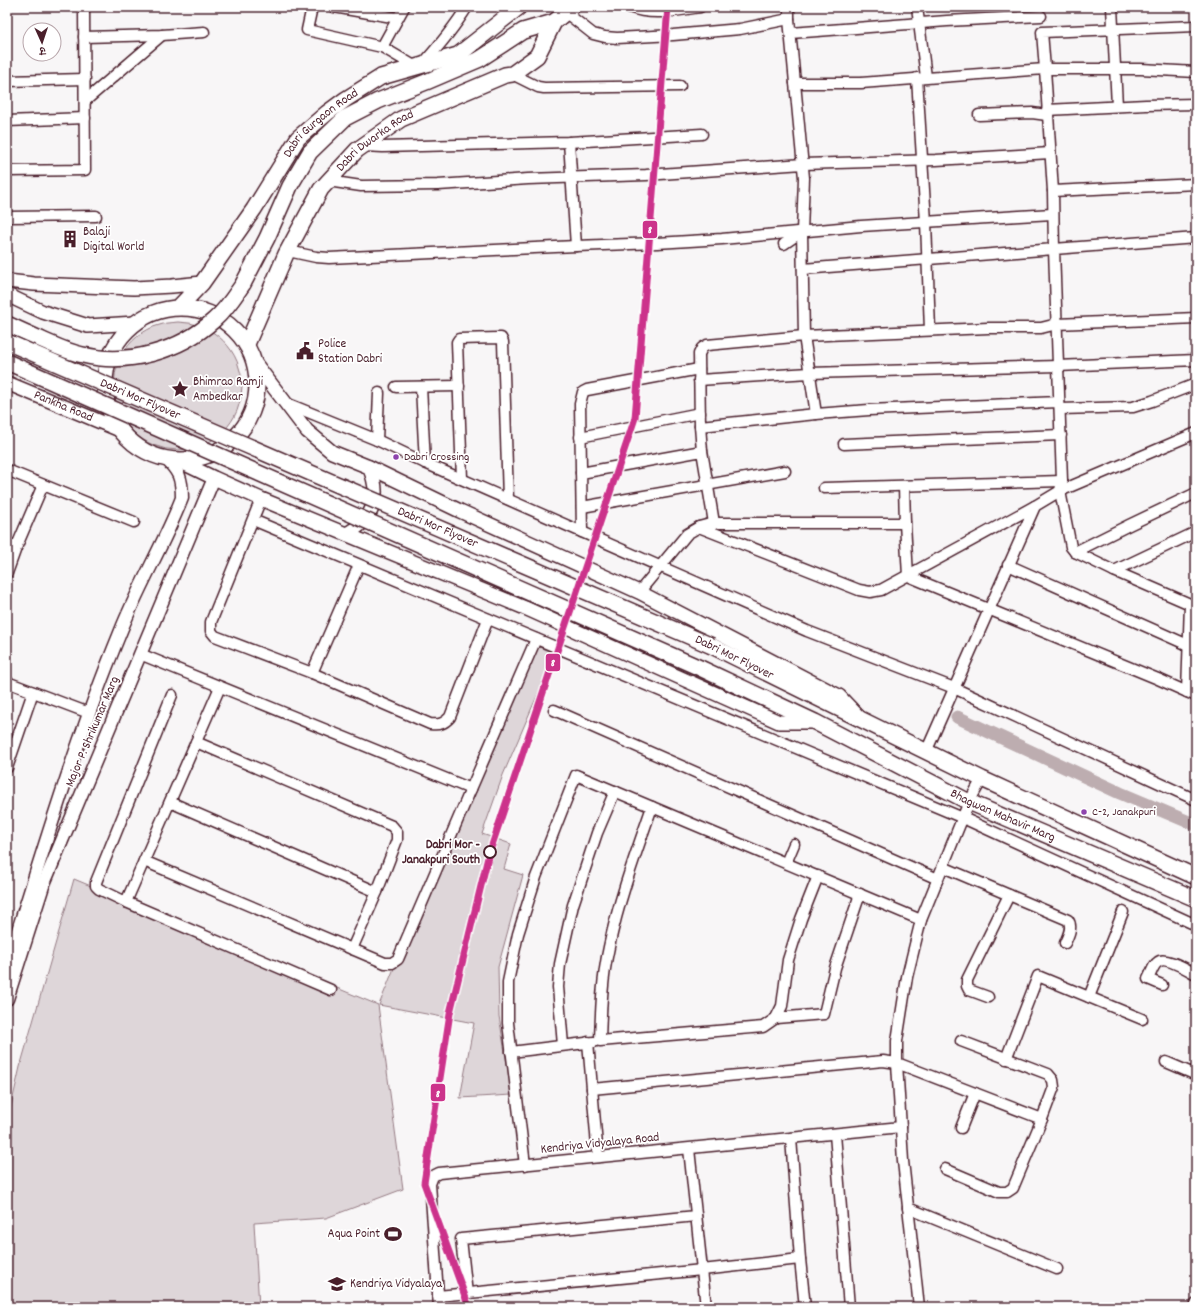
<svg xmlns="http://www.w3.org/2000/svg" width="1203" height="1314" font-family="Dekko,'Playpen Sans Deva',sans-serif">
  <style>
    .green { fill: #ded6d9; stroke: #947a82 }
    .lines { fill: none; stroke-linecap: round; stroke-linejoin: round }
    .canal { stroke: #bdadb0; stroke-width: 13 }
    .minor-casing { stroke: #4a1f2b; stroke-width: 13 }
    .tertiary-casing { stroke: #4a1f2b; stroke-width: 15 }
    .secondary-casing { stroke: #4a1f2b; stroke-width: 16 }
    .primary-casing { stroke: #4a1f2b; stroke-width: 18 }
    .minor { stroke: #fff; stroke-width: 10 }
    .tertiary { stroke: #fff; stroke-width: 12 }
    .secondary { stroke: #fff; stroke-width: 13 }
    .primary { stroke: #fff; stroke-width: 15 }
    .primary-bridge-casing { stroke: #4a1f2b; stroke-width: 18; stroke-linecap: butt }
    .primary-bridge { stroke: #fff; stroke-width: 15 }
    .metro-1-casing { stroke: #fff; stroke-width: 10 }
    .metro-1 { stroke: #cc338b; stroke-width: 7 }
    .bus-dot { fill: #8e44ad; stroke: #fff; stroke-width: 1.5 }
    .stop-dot { fill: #fff; stroke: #4a1f2b; stroke-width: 2 }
    .labels { text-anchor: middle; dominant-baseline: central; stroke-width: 3.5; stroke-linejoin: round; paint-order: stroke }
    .bus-label { font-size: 12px; fill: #4a1f2b; stroke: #fff; text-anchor: start }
    .street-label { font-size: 13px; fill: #4a1f2b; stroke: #fff }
    .poi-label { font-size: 13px; fill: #4a1f2b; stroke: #fff; text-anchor: start }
    .stop-label { font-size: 13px; font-weight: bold; fill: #4a1f2b; stroke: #fff; text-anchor: end }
    .line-badge { stroke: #fff; stroke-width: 1.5 }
    .badge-label { font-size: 11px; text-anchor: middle; font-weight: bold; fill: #fff }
  </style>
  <rect width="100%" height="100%" fill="#f8f6f7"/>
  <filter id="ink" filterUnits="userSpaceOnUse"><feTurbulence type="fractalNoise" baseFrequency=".025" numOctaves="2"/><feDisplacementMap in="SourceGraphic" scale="8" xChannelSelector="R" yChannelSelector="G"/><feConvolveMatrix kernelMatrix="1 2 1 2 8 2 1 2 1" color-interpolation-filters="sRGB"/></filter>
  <g filter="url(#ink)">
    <g class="green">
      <circle cx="178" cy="386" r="64"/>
      <polygon points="537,646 555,654 503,775 482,834 511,844 504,869 523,875 498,967 499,1016 512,1095 460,1098 474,1023 379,1005 406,939"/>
      <polygon points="74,879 378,1005 403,1189 326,1218 254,1223 259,1307 7,1307 7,1124 20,1067"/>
    </g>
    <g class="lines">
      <polyline class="canal" points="957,717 1120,793 1196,825"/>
      <g class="minor-casing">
        <g id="minor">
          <polyline points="312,7 307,30 382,47 416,67"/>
          <polyline points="334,7 398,18"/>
          <path d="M629 7C651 16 676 11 700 7"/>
          <polyline points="789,7 789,19 795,83 861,83 1045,69 1042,32 1196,26"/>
          <polyline points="917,7 926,77"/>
          <polyline points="1112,7 1117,106"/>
          <polyline points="565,12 593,34 605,37 617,38 673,35 740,29 789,19"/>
          <polyline points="791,33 947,21 1041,16"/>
          <polyline points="84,37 162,35 204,32"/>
          <polyline points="382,47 404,7"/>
          <path d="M422 65C439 46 454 28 467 7"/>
          <polyline points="512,74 538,87 544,88 680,86"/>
          <polyline points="917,78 926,222 930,330"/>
          <polyline points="7,81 85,79"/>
          <polyline points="795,83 804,178 802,232 804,336 816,414"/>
          <polyline points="85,101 162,35"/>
          <polyline points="1047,110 1146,105 1196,104"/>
          <polyline points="979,115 1032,113 1047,115"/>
          <polyline points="7,121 85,118"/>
          <polyline points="569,142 576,246"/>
          <polyline points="363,146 383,147 569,142 702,134"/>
          <polyline points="7,171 85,170 84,7"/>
          <polyline points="328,181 361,186 438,185 528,179 646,175 803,164 936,160 1050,153"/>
          <polyline points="1053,191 1196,184"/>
          <polyline points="7,217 96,216"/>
          <polyline points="784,244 800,233"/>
          <polyline points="288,251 316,257 329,258 576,246 657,243 722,239 861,226 1052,214"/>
          <polyline points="803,269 1054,249 1053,191 1045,69 1141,69 1196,72"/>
          <polyline points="699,380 810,373 1058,366 1196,360"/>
          <polyline points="396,387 459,386"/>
          <polyline points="421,387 425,463"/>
          <polyline points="1059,402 869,410 816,414 700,426 699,354 702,348 707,345 804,336 988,328 1041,328 1057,324 1196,318"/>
          <polyline points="286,403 377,440 425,463 807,631 954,688 1196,800"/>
          <polyline points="1060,409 1133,407 1152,401 1196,384"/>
          <polyline points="700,426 702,451 714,523"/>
          <polyline points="580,437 700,413"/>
          <polyline points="377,440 379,393"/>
          <polyline points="844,444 1061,435"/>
          <polyline points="7,470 134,522"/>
          <polyline points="581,473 702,451"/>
          <polyline points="462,479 457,342 459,339 498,338 501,338 503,342 508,499"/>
          <polyline points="904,486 905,523 908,576 1158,679 1196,696"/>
          <path d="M824 488C904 486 983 483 1062 481"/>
          <path d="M261 499 211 622V631L215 636 312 673 430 724C439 725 444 724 450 717L488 619"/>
          <polyline points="582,507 785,471"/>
          <polyline points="253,520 963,818 1196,925"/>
          <polyline points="699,527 714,523 905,523"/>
          <polyline points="582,532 580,404 583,392 587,390 699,369"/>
          <polyline points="7,543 16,548 7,573"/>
          <polyline points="16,548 43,485"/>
          <polyline points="1075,552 1129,525 1196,493"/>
          <polyline points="1008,565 1188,645"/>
          <polyline points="1114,571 1196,532"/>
          <polyline points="639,592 687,534 699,527 859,590 870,592 881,590 1035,506"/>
          <polyline points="140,654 471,789 398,959 392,963 385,963 144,861"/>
          <polyline points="312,673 359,565"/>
          <polyline points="7,682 89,713"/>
          <polyline points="1187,692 1190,604 1114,571 1075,552 1071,547 1060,491 1062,481 1054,249 1196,238"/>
          <polyline points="172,695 96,882 96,886 99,889 126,902 331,990"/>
          <polyline points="554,710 938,879"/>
          <polyline points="196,742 392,826 397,832 397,840 377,892 352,949"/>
          <polyline points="926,752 1035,506 1060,491 1196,433"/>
          <polyline points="7,768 33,692"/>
          <polyline points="471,789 536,639"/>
          <polyline points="170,802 377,892"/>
          <path d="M652 807C636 853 619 899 609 947 602 978 601 1009 600 1041L763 1027 776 1018 782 1006 788 960 801 919 818 876"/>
          <polyline points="786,863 794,844"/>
          <path d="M943 867 1068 920C1073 927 1068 936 1065 943"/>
          <polyline points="126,902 220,687"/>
          <path d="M1162 985 1148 979C1151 974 1153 965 1158 962 1165 956 1188 970 1196 974"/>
          <polyline points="988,997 969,990 967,986 967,980 1009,895"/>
          <polyline points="1089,997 1123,912"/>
          <polyline points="776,1018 824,1014 835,968 860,894"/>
          <polyline points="588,1042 598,1157"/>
          <polyline points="563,1045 558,987 560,964 573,905 597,833 615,791"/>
          <polyline points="511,1052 594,1042"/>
          <polyline points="1006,1059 1038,976 1142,1019"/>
          <polyline points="1166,1062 1194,1074 1196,1069"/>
          <polyline points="592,1089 883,1061 897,1063 1042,1119 1054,1087 1053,1080 1048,1074 961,1041"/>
          <polyline points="961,1128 975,1093"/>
          <polyline points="835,1134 849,1307"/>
          <polyline points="689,1149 702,1270 800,1259 791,1138"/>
          <polyline points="525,1165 508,1023 508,982 518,934 536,877 576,775 921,920"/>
          <polyline points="945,1169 999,1192 1007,1192 1013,1188 1042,1119"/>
          <polyline points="908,1208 1057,1269"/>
          <polyline points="800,1259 805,1307"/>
          <polyline points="467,1294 461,1239 696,1216"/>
          <polyline points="438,1296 702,1270 706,1307"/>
          <polyline points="439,1307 430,1184 433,1176 439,1173 901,1127"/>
          <polyline points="919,1307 903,1161 897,1063 897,1041 907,977 921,920 969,802 982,779"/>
          <polyline points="1195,1307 1196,1304"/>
        </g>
      </g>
      <g class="tertiary-casing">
        <g id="tertiary">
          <path d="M7 961 15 940C47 837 79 733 120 633 138 587 164 544 182 498 182 478 179 471 165 458"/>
          <polyline points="7,999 43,886 214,478"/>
        </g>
      </g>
      <g class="secondary-casing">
        <g id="secondary">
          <polyline points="7,281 34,284 134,288 172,286 202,283"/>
          <polyline points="7,295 43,312 88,326 135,323"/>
          <polyline points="255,363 307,431 332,452 369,467 460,511 639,592 839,696 858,716"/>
          <path id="s1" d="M7 383 120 430"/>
          <polyline points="179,461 214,478 261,499 525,608 779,722 813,722"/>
          <path d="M346 534C374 520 382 495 369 467"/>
        </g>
      </g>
      <g class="primary-casing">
        <g id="primary">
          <polyline points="243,284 267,238 290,186 310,152 345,118 378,101 426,82 480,59 523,31 554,22"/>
          <path id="s2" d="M179 307 202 283 254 209 298 138 327 113 346 99 381 77 458 55 519 7"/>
          <circle cx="181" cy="384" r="76"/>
          <polyline points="7,324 40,339"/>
          <path id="s3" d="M247 344 286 254 321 189 357 150 401 119 505 75 512 74 537 56 554 22 572 7"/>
          <polyline points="712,646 982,779 1196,877"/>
          <path id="s4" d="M700 668 815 722 969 802 1196 899"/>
        </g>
      </g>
      <use href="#minor" class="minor"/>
      <use href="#tertiary" class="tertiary"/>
      <use href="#secondary" class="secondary"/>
      <use href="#primary" class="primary"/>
      <g class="primary-bridge-casing">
        <g id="primary-bridge">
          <path d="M40 339C54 345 67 352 83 355 128 366 180 351 214 320 226 310 234 297 243 284"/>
          <path id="s5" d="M7 342 712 646"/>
          <polyline points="7,362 700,668"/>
        </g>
      </g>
      <use href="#primary-bridge" class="primary-bridge"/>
      <g class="metro-1-casing">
        <polyline id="metro-1" points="469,1307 424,1183 450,1013 488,857 635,418 668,7"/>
      </g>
      <use href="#metro-1" class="metro-1"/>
    </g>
  </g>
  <defs>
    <g id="building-bare" transform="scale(1.38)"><path d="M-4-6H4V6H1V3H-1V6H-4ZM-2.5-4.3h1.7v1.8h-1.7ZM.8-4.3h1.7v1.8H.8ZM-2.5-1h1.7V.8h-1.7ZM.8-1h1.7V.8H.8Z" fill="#4a1f2b" stroke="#fff" stroke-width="2.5" paint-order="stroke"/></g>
    <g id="civic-bare" transform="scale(1.38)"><path d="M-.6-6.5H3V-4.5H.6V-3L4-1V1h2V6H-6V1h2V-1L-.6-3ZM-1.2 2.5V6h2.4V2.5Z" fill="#4a1f2b" stroke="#fff" stroke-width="2.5" paint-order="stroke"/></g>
    <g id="sight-bare" transform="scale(1.38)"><path d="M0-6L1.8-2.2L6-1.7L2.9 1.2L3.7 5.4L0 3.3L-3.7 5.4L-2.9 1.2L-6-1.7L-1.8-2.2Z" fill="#4a1f2b" stroke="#fff" stroke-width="2.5" paint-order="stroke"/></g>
    <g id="stadium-bare" transform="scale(1.38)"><path d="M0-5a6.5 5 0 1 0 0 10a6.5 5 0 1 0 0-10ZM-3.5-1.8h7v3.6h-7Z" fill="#4a1f2b" stroke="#fff" stroke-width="2.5" paint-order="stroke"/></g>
    <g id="school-bare" transform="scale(1.38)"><path d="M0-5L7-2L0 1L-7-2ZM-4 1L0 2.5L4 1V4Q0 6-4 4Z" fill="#4a1f2b" stroke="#fff" stroke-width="2.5" paint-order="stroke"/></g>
  </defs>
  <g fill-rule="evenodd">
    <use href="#building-bare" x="70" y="239"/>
    <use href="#civic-bare" x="305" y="351"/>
    <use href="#sight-bare" x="180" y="389"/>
    <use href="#stadium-bare" x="393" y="1234"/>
    <use href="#school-bare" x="337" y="1284"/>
  </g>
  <g class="bus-dot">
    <circle cx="396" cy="457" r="3.5"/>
    <circle cx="1084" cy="812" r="3.5"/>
  </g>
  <circle class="stop-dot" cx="490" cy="852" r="6"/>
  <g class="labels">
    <g class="bus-label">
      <text x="404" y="457">Dabri Crossing</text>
      <text x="1092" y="812">C-2, Janakpuri</text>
    </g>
    <g class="street-label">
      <text stroke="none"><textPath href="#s2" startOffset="234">Dabri Gurgaon Road</textPath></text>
      <text stroke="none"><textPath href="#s3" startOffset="245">Dabri Dwarka Road</textPath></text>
      <text stroke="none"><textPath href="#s5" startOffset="145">Dabri Mor Flyover</textPath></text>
      <text stroke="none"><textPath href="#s1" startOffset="61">Pankha Road</textPath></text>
      <text stroke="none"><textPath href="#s5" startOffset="469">Dabri Mor Flyover</textPath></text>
      <text transform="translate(734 658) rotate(26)">Dabri Mor Flyover</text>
      <text transform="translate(93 732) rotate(-67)">Major P. Shrikumar Marg</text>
      <text stroke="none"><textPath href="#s4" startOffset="337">Bhagwan Mahavir Marg</textPath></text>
      <text transform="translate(600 1144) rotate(-6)">Kendriya Vidyalaya Road</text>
    </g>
    <g class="poi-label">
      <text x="83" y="232">Balaji<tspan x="83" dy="15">Digital World</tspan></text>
      <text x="318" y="344">Police<tspan x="318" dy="15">Station Dabri</tspan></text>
      <text x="193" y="382">Bhimrao Ramji<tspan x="193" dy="15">Ambedkar</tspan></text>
      <text x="380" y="1234" text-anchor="end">Aqua Point</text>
      <text x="350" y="1284">Kendriya Vidyalaya</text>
    </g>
    <g class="stop-label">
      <text x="480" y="845">Dabri Mor -<tspan x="480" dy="15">Janakpuri South</tspan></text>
    </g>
  </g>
  <g class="line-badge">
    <rect x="642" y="220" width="16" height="19" rx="4" fill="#cc338b"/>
    <rect x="545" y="653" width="16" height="19" rx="4" fill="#cc338b"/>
    <rect x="430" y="1083" width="16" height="19" rx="4" fill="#cc338b"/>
  </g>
  <g class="badge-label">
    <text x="650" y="233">8</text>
    <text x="553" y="666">8</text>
    <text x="438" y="1097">8</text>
  </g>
  <rect width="1203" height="1314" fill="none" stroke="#fff" stroke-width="24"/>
  <rect x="12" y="12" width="1179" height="1290" fill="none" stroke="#4a1f2b" stroke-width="1.5" filter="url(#ink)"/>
  <g transform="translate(42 42) rotate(177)"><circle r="19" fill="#ffffff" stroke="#b7a5aa"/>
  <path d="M0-3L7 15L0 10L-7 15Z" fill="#4a1f2b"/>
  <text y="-6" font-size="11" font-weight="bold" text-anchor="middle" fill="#4a1f2b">उ</text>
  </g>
</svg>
